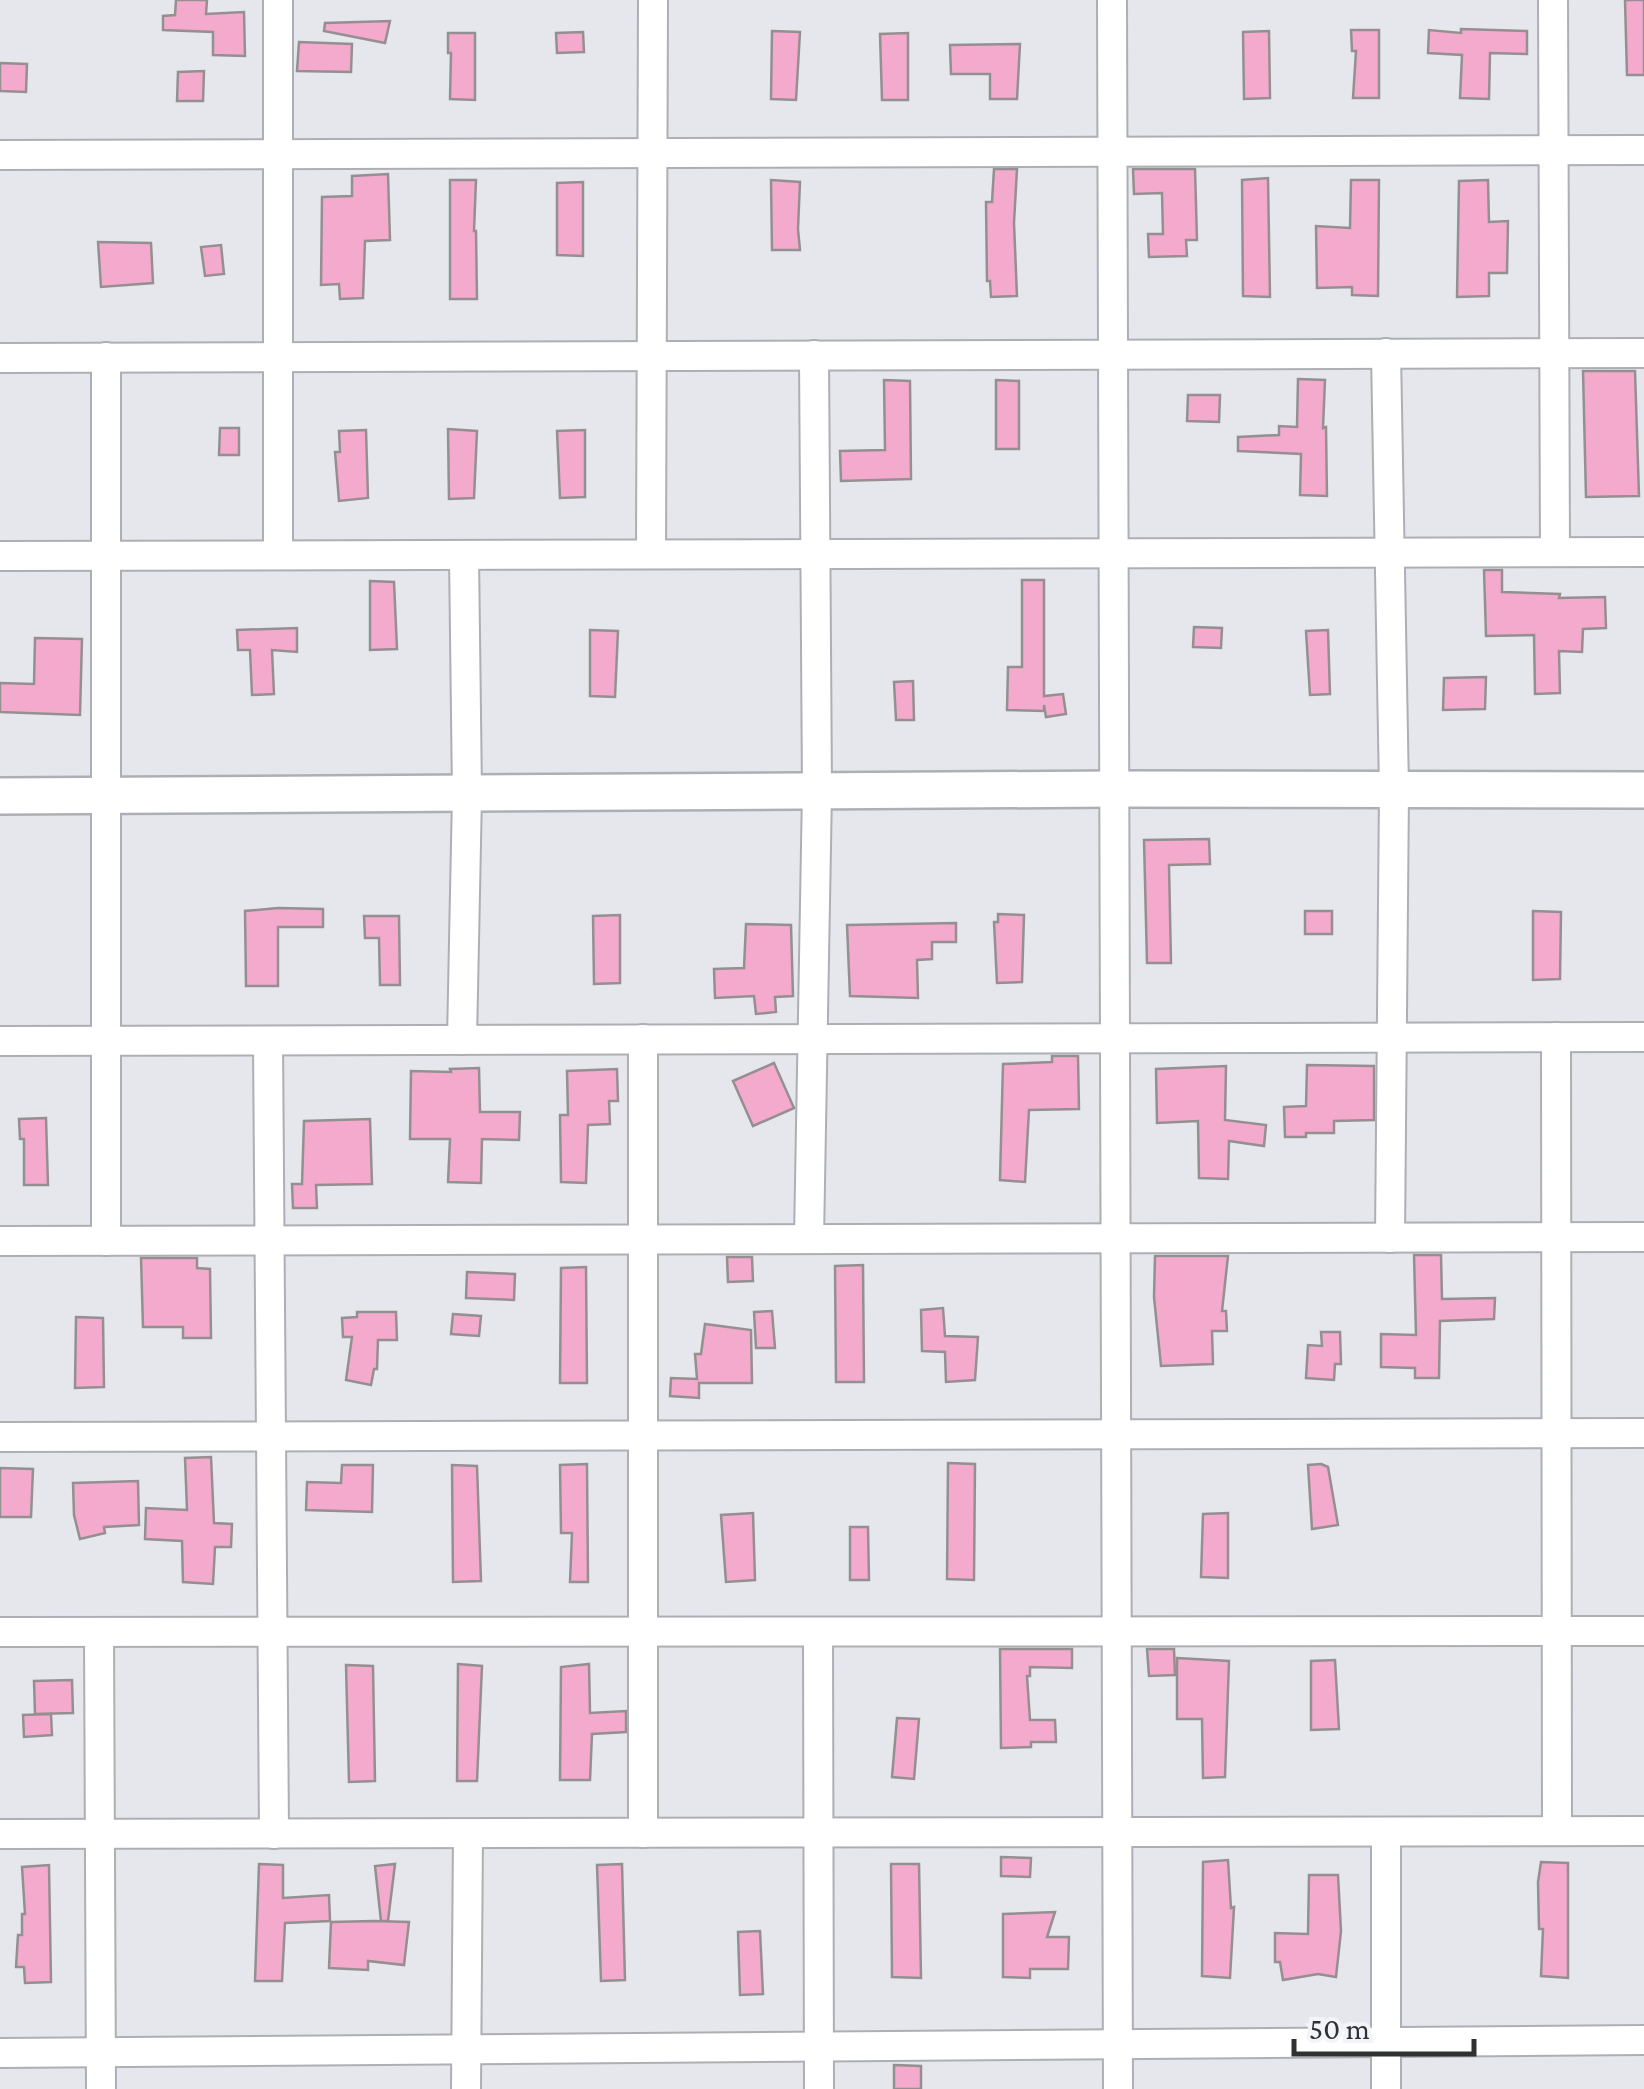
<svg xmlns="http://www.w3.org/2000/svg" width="1644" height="2089" font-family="'Crimson Pro',serif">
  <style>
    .building { fill: #f3aacc; stroke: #958f91; stroke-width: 2.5 }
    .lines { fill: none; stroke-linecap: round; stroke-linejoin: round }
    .minor-casing { stroke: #aeafb5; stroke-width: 32 }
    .tertiary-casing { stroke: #aeafb5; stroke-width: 40 }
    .minor { stroke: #fff; stroke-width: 28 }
    .tertiary { stroke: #fff; stroke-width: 35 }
  </style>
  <rect width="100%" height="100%" fill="#e5e7ed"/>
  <g class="building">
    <polygon points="176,0 207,0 206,14 244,12 245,56 213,55 213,32 163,30 163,16 175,15"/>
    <polygon points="1625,0 1644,0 1644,75 1627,75"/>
    <polygon points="390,21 385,43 324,31 325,23"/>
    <polygon points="1461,29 1527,31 1527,54 1490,53 1489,99 1460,98 1462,55 1428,53 1429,30 1461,33"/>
    <polygon points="1351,30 1379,30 1379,98 1353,98 1356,51 1352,51"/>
    <polygon points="772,31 800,32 796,100 771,99"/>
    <polygon points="1269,31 1270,98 1244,99 1243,32"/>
    <polygon points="583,32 584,52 557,53 556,33"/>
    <polygon points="448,33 475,33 475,100 450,99 451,53 448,53"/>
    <polygon points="908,33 908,100 882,100 880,34"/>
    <polygon points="299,42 352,44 351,72 297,71"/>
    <polygon points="1020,44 1017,99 990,99 990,74 951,74 950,45"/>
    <polygon points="0,63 27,64 26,92 0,91"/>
    <polygon points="204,71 203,101 177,101 178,72"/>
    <polygon points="994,169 1017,169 1014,223 1017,296 991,297 990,281 987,281 986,202 992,202"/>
    <polygon points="1133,169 1195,169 1197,240 1186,240 1187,256 1149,257 1148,234 1163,234 1162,193 1134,194"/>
    <polygon points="388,174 390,240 365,241 363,298 340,299 339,284 321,285 322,197 352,196 352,176"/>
    <polygon points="1268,178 1270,297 1243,296 1242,180"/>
    <polygon points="450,180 476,180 474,231 476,231 477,299 450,299"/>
    <polygon points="771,180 800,182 798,229 800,250 772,250"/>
    <polygon points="1351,180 1379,180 1378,296 1352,295 1352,287 1317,288 1316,226 1350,228"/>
    <polygon points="1488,180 1489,222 1508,221 1507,273 1489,273 1489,296 1457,297 1459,181"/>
    <polygon points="583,182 583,256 557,255 557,183"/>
    <polygon points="98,242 151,243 153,283 101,287"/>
    <polygon points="221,245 224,274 205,276 201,247"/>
    <polygon points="1583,371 1635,371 1639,496 1586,497"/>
    <polygon points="1298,379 1325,380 1323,428 1326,427 1327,496 1300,495 1301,454 1238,451 1238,437 1279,435 1279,426 1297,427"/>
    <polygon points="884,380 910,381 911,479 841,481 840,451 885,450"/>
    <polygon points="996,380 1019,381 1019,449 996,449"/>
    <polygon points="1188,395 1220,395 1219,422 1187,421"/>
    <polygon points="220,428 239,428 239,455 219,455"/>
    <polygon points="448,429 477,431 474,498 449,499"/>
    <polygon points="366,430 368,498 339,501 335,452 340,452 339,431"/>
    <polygon points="585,430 585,497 560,498 557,431"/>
    <polygon points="1484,570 1502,570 1502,592 1560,594 1559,598 1605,597 1606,628 1583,629 1582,652 1559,651 1560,693 1535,694 1534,635 1486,636"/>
    <polygon points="1022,580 1044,580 1044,696 1063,694 1066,714 1046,717 1044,705 1044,711 1007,710 1008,667 1022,667"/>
    <polygon points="370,581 394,582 397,649 370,650"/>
    <polygon points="1194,627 1222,628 1221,648 1193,647"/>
    <polygon points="297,628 297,652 272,650 274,694 252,695 250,650 238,650 237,630"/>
    <polygon points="590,630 618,631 615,697 590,696"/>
    <polygon points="1328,630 1330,694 1310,695 1306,631"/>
    <polygon points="35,638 82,639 80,715 0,712 0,683 34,684"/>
    <polygon points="1486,677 1485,709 1443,710 1444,678"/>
    <polygon points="913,681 914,720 896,720 894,682"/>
    <polygon points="1209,839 1210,864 1169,865 1171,963 1147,963 1144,840"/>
    <polygon points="278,908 323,909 323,927 278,927 278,986 246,986 245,911"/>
    <rect x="1305" y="911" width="27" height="23"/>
    <polygon points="1533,911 1561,912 1560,979 1533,980"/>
    <polygon points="998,914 1024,915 1022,982 997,983 994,922 998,922"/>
    <polygon points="620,915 620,983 594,984 593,916"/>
    <polygon points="364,916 399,916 400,985 380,985 379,938 365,938"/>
    <polygon points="956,923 956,942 932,942 932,959 917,960 918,998 850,996 847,925"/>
    <polygon points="746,924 791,925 793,996 775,997 776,1012 756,1014 754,996 715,998 714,969 744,968"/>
    <polygon points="1052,1056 1078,1056 1079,1109 1029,1110 1025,1182 1000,1180 1003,1064 1052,1062"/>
    <polygon points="774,1063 794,1108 753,1126 733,1081"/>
    <polygon points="1307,1065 1374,1066 1374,1120 1334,1121 1334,1133 1306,1133 1306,1137 1285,1137 1284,1107 1306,1106"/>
    <polygon points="1226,1066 1225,1120 1266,1125 1264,1146 1229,1141 1228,1179 1199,1178 1198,1121 1157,1123 1156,1069"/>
    <polygon points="479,1068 480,1112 520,1112 519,1140 482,1139 481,1183 448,1182 450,1139 410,1139 411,1071 451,1072 450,1069"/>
    <polygon points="617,1069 618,1101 609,1101 610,1124 588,1125 586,1183 561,1182 560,1115 568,1115 567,1071"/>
    <polygon points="46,1118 48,1185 24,1185 24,1139 20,1139 19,1119"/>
    <polygon points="370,1119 372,1184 316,1185 317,1208 293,1208 292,1184 302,1184 304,1121"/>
    <polygon points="1414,1255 1441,1255 1442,1299 1495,1298 1494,1319 1440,1321 1439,1378 1415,1378 1415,1368 1381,1367 1381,1334 1416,1335"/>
    <polygon points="1155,1256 1228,1256 1222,1311 1226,1311 1227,1331 1212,1331 1213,1364 1161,1366 1154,1297"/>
    <polygon points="727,1257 752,1257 753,1281 728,1282"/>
    <polygon points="141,1258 197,1258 197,1268 210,1269 211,1338 183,1338 183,1327 143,1327"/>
    <polygon points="863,1265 864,1382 836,1382 835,1266"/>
    <polygon points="586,1267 587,1383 560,1383 561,1268"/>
    <polygon points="467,1272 515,1274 514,1300 466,1298"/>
    <polygon points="943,1308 945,1336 978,1337 975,1380 946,1382 945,1352 922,1351 921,1310"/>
    <polygon points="772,1311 775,1348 756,1348 754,1312"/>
    <polygon points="357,1312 396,1312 397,1340 378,1340 377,1369 374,1369 371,1385 346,1380 352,1337 343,1337 342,1318 357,1317"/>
    <polygon points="453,1314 481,1316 479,1336 451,1334"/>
    <polygon points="76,1317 103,1318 104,1387 75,1388"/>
    <polygon points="705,1324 751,1330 752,1383 699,1383 699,1398 670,1396 671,1378 697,1379 695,1354 701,1354"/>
    <polygon points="1321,1332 1340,1332 1341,1364 1335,1364 1334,1380 1306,1378 1308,1345 1322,1346"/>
    <polygon points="211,1457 214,1523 232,1524 231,1547 215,1547 213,1584 183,1582 182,1541 145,1539 146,1508 187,1510 185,1458"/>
    <polygon points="948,1463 975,1464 974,1580 947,1579"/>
    <polygon points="587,1464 588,1582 570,1582 572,1533 561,1533 560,1465"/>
    <polygon points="1321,1464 1328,1467 1338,1525 1312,1529 1308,1465"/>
    <polygon points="342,1465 373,1465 372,1512 306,1510 307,1482 341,1483"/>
    <polygon points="452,1465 477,1466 481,1581 453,1582"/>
    <polygon points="0,1468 33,1469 31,1517 0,1517"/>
    <polygon points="138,1481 139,1525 104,1527 105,1533 80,1539 74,1515 73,1483"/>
    <polygon points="753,1513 755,1580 726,1582 721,1515"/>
    <polygon points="1228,1513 1228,1578 1201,1577 1203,1514"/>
    <polygon points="850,1527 868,1527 869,1580 850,1580"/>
    <polygon points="1000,1649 1072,1649 1072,1668 1030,1667 1030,1676 1027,1676 1030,1720 1055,1720 1056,1742 1031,1742 1031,1747 1001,1748"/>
    <polygon points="1147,1649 1174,1649 1175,1675 1149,1676"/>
    <polygon points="1177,1658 1229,1661 1225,1777 1203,1778 1202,1719 1177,1719"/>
    <polygon points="1335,1660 1339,1729 1311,1730 1311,1661"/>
    <polygon points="458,1664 482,1666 477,1781 457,1781"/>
    <polygon points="589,1664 590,1713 626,1711 626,1732 592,1734 590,1780 560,1780 561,1667"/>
    <polygon points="346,1665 373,1666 375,1781 349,1782"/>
    <polygon points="72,1680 73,1713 35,1714 34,1681"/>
    <polygon points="51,1714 52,1735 24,1737 23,1715"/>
    <polygon points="897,1718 919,1719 914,1779 892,1777"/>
    <polygon points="1001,1857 1031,1858 1030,1877 1001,1876"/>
    <polygon points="1228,1860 1231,1908 1234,1907 1230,1978 1202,1976 1203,1862"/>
    <polygon points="1541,1862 1568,1863 1568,1978 1541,1976 1543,1929 1539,1929 1538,1882"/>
    <polygon points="259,1864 283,1865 283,1898 329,1895 330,1921 285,1923 282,1981 255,1981"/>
    <polygon points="395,1864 388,1921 381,1921 375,1866"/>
    <polygon points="622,1864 625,1980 601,1981 597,1865"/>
    <polygon points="891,1864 919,1864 921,1978 892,1977"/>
    <polygon points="49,1865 51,1982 25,1983 24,1967 16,1967 18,1935 22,1935 22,1914 25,1914 22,1867"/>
    <polygon points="1309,1875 1338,1875 1341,1931 1336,1977 1318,1974 1283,1980 1280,1962 1275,1962 1275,1933 1308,1934"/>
    <polygon points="1055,1912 1047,1937 1069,1937 1068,1969 1030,1969 1030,1978 1003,1977 1003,1914"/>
    <polygon points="374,1921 409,1922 404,1965 368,1961 368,1970 329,1968 331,1922"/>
    <polygon points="760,1931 763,1994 740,1995 738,1932"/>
    <polygon points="894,2065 921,2066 921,2089 894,2089"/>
  </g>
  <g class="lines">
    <g class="minor-casing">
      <g id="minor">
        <polyline points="278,0 278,555"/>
        <polyline points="1112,0 1118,2089"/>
        <polyline points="1553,0 1555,552"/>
        <polyline points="0,155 1644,150"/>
        <polyline points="1386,353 1394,790 1390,1238"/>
        <polyline points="106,357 106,1241"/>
        <polyline points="0,358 1644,353"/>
        <polyline points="651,554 653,0"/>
        <polyline points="0,556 1644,552"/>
        <polyline points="1556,1037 1557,1831"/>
        <polyline points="643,1039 643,1833"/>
        <polyline points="462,1040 467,794 464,555"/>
        <polyline points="0,1041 1644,1037"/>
        <polyline points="268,1041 274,1834"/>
        <polyline points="809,1239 817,791 814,355"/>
        <polyline points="0,1241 1644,1237"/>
        <polyline points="0,1437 1644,1433"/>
        <polyline points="0,1632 1644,1631"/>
        <polyline points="99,1632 101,2089"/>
        <polyline points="818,1632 819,2089"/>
        <polyline points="1386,1832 1386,2089"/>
        <polyline points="0,1834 1644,1831"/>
        <polyline points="0,2053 1644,2040"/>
        <polyline points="466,2089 468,1834"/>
      </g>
    </g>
    <g class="tertiary-casing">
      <polyline id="tertiary" points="0,796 1116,789 1644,790"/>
    </g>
    <use href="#minor" class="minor"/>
    <use href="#tertiary" class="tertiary"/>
  </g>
  <path d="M1294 2039v15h180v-15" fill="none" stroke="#303133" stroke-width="5"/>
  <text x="1309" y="2039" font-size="30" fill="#303133" stroke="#f2f4fa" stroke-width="8" paint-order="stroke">50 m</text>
</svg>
